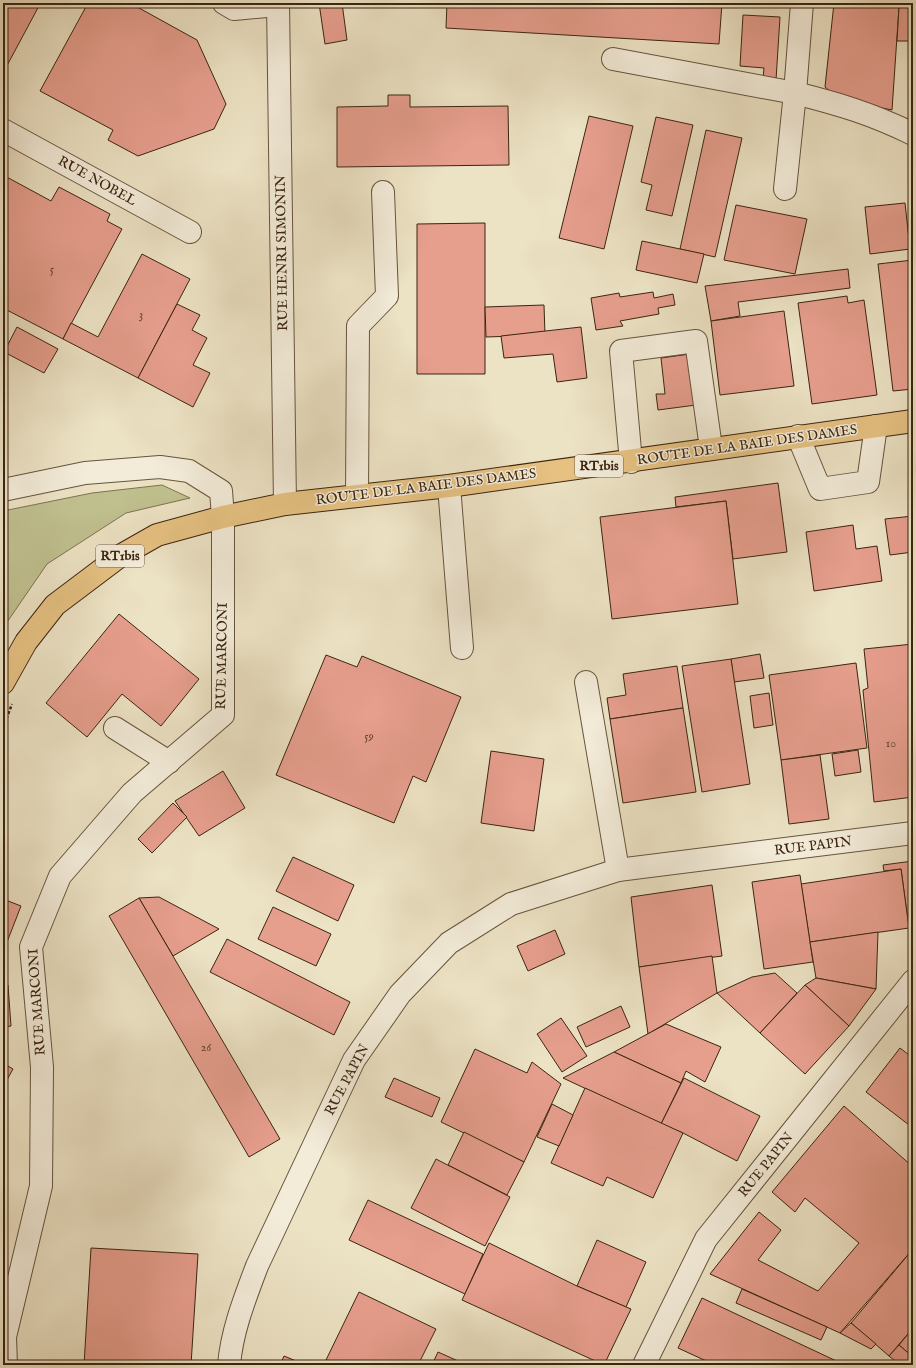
<svg xmlns="http://www.w3.org/2000/svg" width="916" height="1368" font-family="'IM FELL English',serif">
  <style>
    .green { fill: #c0c08f; stroke: #7e7250 }
    .building { fill: #e69e8d; stroke: #3b2511 }
    .lines { fill: none; stroke-linecap: round; stroke-linejoin: round }
    .minor-casing { stroke: #67543e; stroke-width: 24 }
    .major-casing { stroke: #3b2511; stroke-width: 24 }
    .path { stroke: #3b2511; stroke-width: 2.5; stroke-dasharray: 3 2; stroke-linecap: butt }
    .minor { stroke: #f3ecd9; stroke-width: 22 }
    .major { stroke: #e6c182; stroke-width: 22 }
    .labels { text-anchor: middle; dominant-baseline: central; stroke-width: 3; stroke-linejoin: round; paint-order: stroke }
    .number-label { font-size: 12px; fill: #664330 }
    .shield { fill: #f3ecd9; stroke: #72614d; stroke-width: 1 }
    .shield-label { font-size: 13px; font-weight: bold; fill: #3b2511 }
    .street-label { font-size: 14px; fill: #3b2511; stroke: #f3ecd9 }
  </style>
  <rect width="100%" height="100%" fill="#ece2c4"/>
  <filter id="stains"><feTurbulence type="fractalNoise" baseFrequency=".005" numOctaves="4"/><feColorMatrix values="0 0 0 0 .2 0 0 0 0 .09 0 0 0 0 .02 0 0 0 .5 -.17"/></filter>
  <radialGradient id="worn" r=".72"><stop offset=".6" stop-color="#630" stop-opacity="0"/><stop offset="1" stop-color="#630" stop-opacity=".3"/></radialGradient>
  <polygon class="green" points="162,485 190,498 126,513 47,564 3,628 3,511 92,493"/>
  <g class="building">
    <polygon points="3,3 40,4 3,73"/>
    <polygon points="88,3 130,3 197,40 226,104 214,129 138,156 108,140 113,130 40,91"/>
    <polygon points="319,3 342,3 347,40 325,44"/>
    <polygon points="447,3 722,3 719,44 446,28"/>
    <polygon points="834,3 899,7 892,110 839,99 825,87"/>
    <polygon points="899,7 913,8 913,41 897,41"/>
    <polygon points="743,15 780,17 776,80 763,79 764,68 740,66"/>
    <polygon points="388,95 410,95 410,107 508,106 509,165 337,167 337,107 388,106"/>
    <polygon points="589,116 633,126 604,249 559,238"/>
    <polygon points="656,117 693,125 672,216 646,210 652,185 641,182"/>
    <polygon points="706,130 742,138 715,257 680,249"/>
    <polygon points="3,175 51,201 59,187 110,214 107,221 122,229 63,339 3,308"/>
    <polygon points="905,203 910,249 870,254 865,207"/>
    <polygon points="736,205 807,219 795,274 724,260"/>
    <polygon points="485,223 485,374 417,374 417,224"/>
    <polygon points="642,241 704,254 697,283 636,270"/>
    <polygon points="142,254 190,279 138,378 63,339 71,323 98,337"/>
    <polygon points="913,260 913,389 893,391 878,264"/>
    <polygon points="848,269 850,288 738,302 740,316 711,321 705,286"/>
    <polygon points="653,292 654,298 673,294 675,305 658,308 659,314 620,321 623,326 596,330 591,298 619,293 620,297"/>
    <polygon points="847,296 848,303 864,300 877,395 812,404 798,303"/>
    <polygon points="177,304 200,315 192,330 207,338 193,365 210,373 193,407 138,378"/>
    <polygon points="544,305 545,335 486,337 485,307"/>
    <polygon points="784,311 794,386 720,395 711,321"/>
    <polygon points="17,327 58,349 44,373 4,352"/>
    <polygon points="581,327 587,378 557,382 553,354 504,358 501,336"/>
    <polygon points="690,354 696,405 658,410 656,394 665,394 661,358"/>
    <polygon points="778,483 787,552 733,559 726,501 676,507 675,497"/>
    <polygon points="726,501 738,604 612,619 600,517"/>
    <polygon points="913,516 913,552 890,555 885,519"/>
    <polygon points="853,525 856,549 877,546 882,581 814,591 806,532"/>
    <polygon points="119,614 199,679 161,726 122,694 87,737 46,703"/>
    <polygon points="913,644 913,797 874,802 863,690 868,688 864,649"/>
    <polygon points="760,654 764,678 734,682 731,659"/>
    <polygon points="326,655 357,667 362,656 461,697 426,782 413,776 394,823 276,775"/>
    <polygon points="731,659 750,784 702,792 682,666"/>
    <polygon points="856,663 867,748 781,760 769,675"/>
    <polygon points="677,666 683,708 610,719 607,698 626,695 623,674"/>
    <polygon points="769,693 773,725 754,728 750,696"/>
    <polygon points="683,708 696,792 623,803 610,719"/>
    <polygon points="858,750 861,772 835,776 832,754"/>
    <polygon points="491,751 544,759 534,831 481,823"/>
    <polygon points="820,755 829,819 789,824 781,760"/>
    <polygon points="223,771 245,808 199,836 175,801"/>
    <polygon points="173,803 187,817 152,853 138,839"/>
    <polygon points="293,857 354,885 338,921 276,891"/>
    <polygon points="913,861 913,913 907,914 901,869 884,871 883,865"/>
    <polygon points="901,869 909,928 810,942 801,884"/>
    <polygon points="800,875 813,962 764,969 752,882"/>
    <polygon points="712,885 722,956 639,967 631,897"/>
    <polygon points="159,897 219,929 173,956 139,898"/>
    <polygon points="139,898 280,1139 249,1157 109,916"/>
    <polygon points="3,899 21,906 7,942 3,941"/>
    <polygon points="273,907 331,934 316,966 258,939"/>
    <polygon points="555,930 565,954 528,971 517,946"/>
    <polygon points="878,932 876,989 816,978 810,942"/>
    <polygon points="227,939 350,1002 334,1035 210,972"/>
    <polygon points="712,956 717,993 648,1034 639,967"/>
    <polygon points="775,973 797,993 760,1033 717,993 752,977"/>
    <polygon points="816,978 876,989 849,1026 805,985"/>
    <polygon points="8,985 11,1026 3,1027 3,986"/>
    <polygon points="805,985 849,1026 805,1074 760,1033"/>
    <polygon points="621,1006 630,1027 586,1047 577,1027"/>
    <polygon points="561,1018 587,1056 562,1072 537,1034"/>
    <polygon points="666,1024 721,1047 705,1082 686,1071 681,1083 614,1052"/>
    <polygon points="900,1048 913,1058 913,1128 866,1092"/>
    <polygon points="475,1049 527,1073 532,1062 561,1084 524,1162 441,1122"/>
    <polygon points="614,1052 681,1083 661,1124 563,1078"/>
    <polygon points="3,1063 13,1069 3,1087"/>
    <polygon points="394,1078 440,1098 432,1117 385,1097"/>
    <polygon points="684,1078 760,1116 737,1161 683,1133 661,1124"/>
    <polygon points="585,1088 683,1133 653,1198 607,1177 603,1186 551,1163"/>
    <polygon points="552,1104 573,1115 559,1146 537,1137"/>
    <polygon points="844,1106 913,1167 913,1249 840,1333 710,1274 759,1212 781,1230 758,1260 818,1291 859,1243 805,1198 795,1212 772,1192"/>
    <polygon points="464,1132 524,1162 507,1195 448,1165"/>
    <polygon points="436,1159 510,1197 485,1246 411,1208"/>
    <polygon points="368,1200 483,1254 465,1294 349,1240"/>
    <polygon points="597,1240 646,1262 626,1307 577,1286"/>
    <polygon points="489,1243 577,1286 631,1309 604,1365 462,1300"/>
    <polygon points="91,1248 198,1254 191,1365 84,1365"/>
    <polygon points="913,1249 913,1328 889,1356 851,1323"/>
    <polygon points="742,1289 827,1327 821,1340 736,1303"/>
    <polygon points="359,1292 436,1329 418,1365 335,1365 326,1360"/>
    <polygon points="702,1298 845,1365 715,1365 678,1348"/>
    <polygon points="851,1323 876,1344 871,1349 840,1333"/>
    <polygon points="913,1328 913,1357 899,1345"/>
    <polygon points="899,1345 913,1357 913,1362 910,1365 900,1365 889,1356"/>
    <polygon points="438,1352 467,1365 432,1365"/>
    <polygon points="284,1356 306,1365 280,1365"/>
  </g>
  <g class="lines">
    <g class="minor-casing">
      <g id="minor">
        <polyline points="224,3 234,9 278,5"/>
        <polyline points="278,3 285,504"/>
        <path d="M802 3 795 93C839 104 872 114 913 134"/>
        <polyline points="613,59 795,93 785,189"/>
        <polyline points="3,130 190,232"/>
        <polyline points="798,436 820,489 868,482 876,426"/>
        <polyline points="631,462 621,351 696,341 711,448"/>
        <polyline points="449,486 462,648"/>
        <polyline points="3,490 85,473 160,467 189,471 221,491 223,517 223,715 132,793 60,876 31,947 42,1067 41,1186 5,1337 6,1365"/>
        <polyline points="357,496 358,326 387,296 383,192"/>
        <polyline points="586,682 618,870"/>
        <polyline points="115,728 169,762"/>
        <path d="M229 1365C232 1330 245 1298 257 1266L354 1060 400 994 449 943 511 904 618 870 913 833"/>
        <polyline points="644,1365 706,1239 913,981"/>
      </g>
    </g>
    <g class="major-casing">
      <polyline id="major" points="3,683 26,642 55,605 120,556 157,535 223,517 285,504 449,486 913,421"/>
    </g>
    <polyline class="path" points="3,728 12,704"/>
    <use href="#minor" class="minor"/>
    <use href="#major" class="major"/>
  </g>
  <g class="labels">
    <g class="number-label">
      <text x="52" y="269">5</text>
      <text x="141" y="314">3</text>
      <text x="369" y="736">59</text>
      <text x="891" y="743">10</text>
      <text x="206" y="1047">26</text>
    </g>
    <g class="shield">
      <rect x="575" y="455" width="48" height="22" rx="3"/>
      <rect x="96" y="545" width="48" height="22" rx="3"/>
    </g>
    <g class="shield-label">
      <text x="599" y="466">RT1bis</text>
      <text x="120" y="556">RT1bis</text>
    </g>
    <g class="street-label">
      <text transform="translate(97 181) rotate(29)">RUE NOBEL</text>
      <text transform="translate(282 253) rotate(-91)">RUE HENRI SIMONIN</text>
      <text transform="translate(747 445) rotate(-8)">ROUTE DE LA BAIE DES DAMES</text>
      <text transform="translate(426 487) rotate(-7)">ROUTE DE LA BAIE DES DAMES</text>
      <text transform="translate(222 656) rotate(-89)">RUE MARCONI</text>
      <text transform="translate(813 846) rotate(-7)">RUE PAPIN</text>
      <text transform="translate(37 1002) rotate(-94)">RUE MARCONI</text>
      <text transform="translate(347 1080) rotate(-62)">RUE PAPIN</text>
      <text transform="translate(766 1165) rotate(-51)">RUE PAPIN</text>
    </g>
  </g>
  <rect width="916" height="1368" fill="none" stroke="#ece2c4" stroke-width="16"/>
  <rect x="4" y="4" width="908" height="1360" fill="none" stroke="#3b2511" stroke-width="2"/>
  <rect x="8" y="8" width="900" height="1352" fill="none" stroke="#3b2511"/>
  <rect width="100%" height="100%" filter="url(#stains)"/>
  <rect width="100%" height="100%" fill="url(#worn)"/>
</svg>
